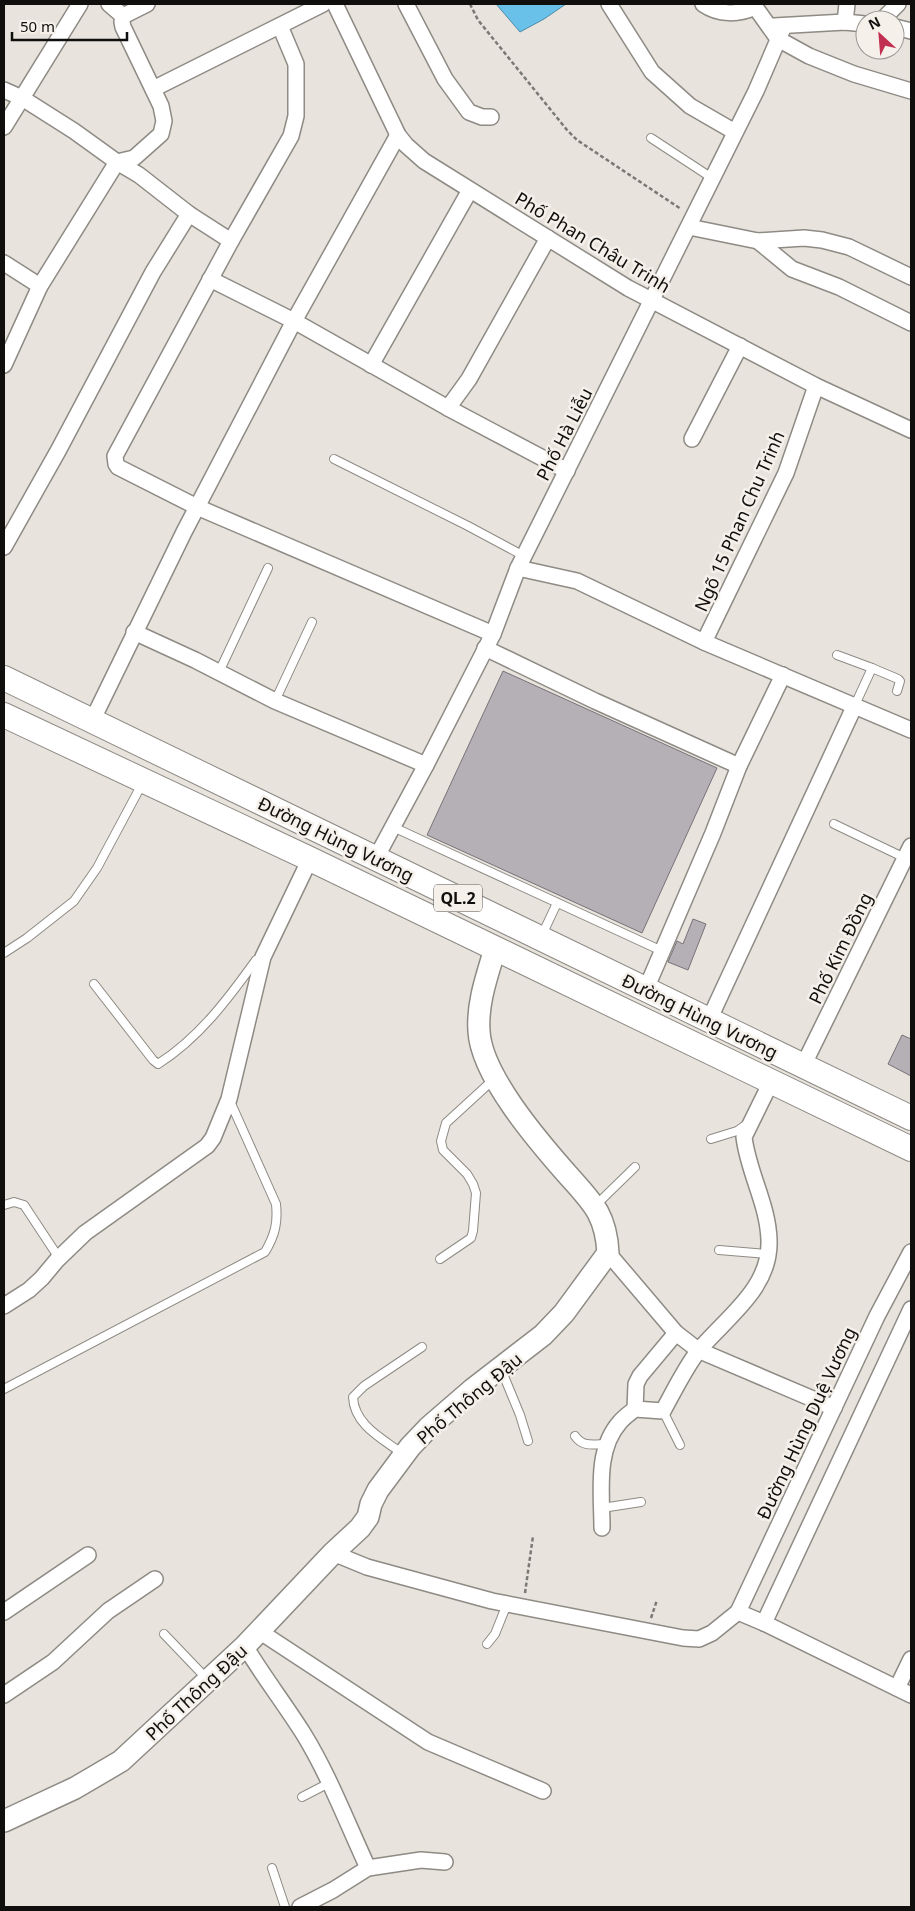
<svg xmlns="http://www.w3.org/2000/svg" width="915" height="1911" font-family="'Noto Sans',sans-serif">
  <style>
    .water { fill: #69c1e9; stroke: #4e8ca7 }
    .building { fill: #b4b0b6; stroke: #767278 }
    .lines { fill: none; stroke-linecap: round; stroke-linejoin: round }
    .lane-casing { stroke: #8e8a84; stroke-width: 10 }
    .street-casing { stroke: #8e8a84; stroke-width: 18 }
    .secondary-casing { stroke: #8e8a84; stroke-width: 24 }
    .primary-casing { stroke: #8e8a84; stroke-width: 26 }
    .path { stroke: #7b7974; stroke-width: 2.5; stroke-dasharray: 4 2.5; stroke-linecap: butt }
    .lane { stroke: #fff; stroke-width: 8 }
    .street { stroke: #fff; stroke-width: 15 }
    .secondary { stroke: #fff; stroke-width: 21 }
    .primary { stroke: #fff; stroke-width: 24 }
    .labels { text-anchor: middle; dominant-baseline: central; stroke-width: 5; stroke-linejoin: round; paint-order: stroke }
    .shield { fill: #f5f1ea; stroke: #55534f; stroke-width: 1 }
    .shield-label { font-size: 16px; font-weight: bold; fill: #100f0d }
    .street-label { font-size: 18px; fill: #100f0d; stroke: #f5f1ea }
  </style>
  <rect width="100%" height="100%" fill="#e8e4dd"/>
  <polygon class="water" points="496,4 566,4 544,19 520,32"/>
  <g class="building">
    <polygon points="503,671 717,768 642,933 427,835"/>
    <polygon points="693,919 706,924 688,970 668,962 677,941 683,944"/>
    <polygon points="902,1035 911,1039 911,1076 888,1064"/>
  </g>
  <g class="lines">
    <g class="lane-casing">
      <g id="lane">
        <polyline points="651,138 712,178"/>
        <polyline points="334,459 468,526 524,556"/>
        <polyline points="837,655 872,668"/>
        <polyline points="219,672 268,568"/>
        <polyline points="275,701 312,622"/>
        <polyline points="855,705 872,668 898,679 900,681 897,691"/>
        <polyline points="834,824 905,858"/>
        <polyline points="393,827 662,951"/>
        <polyline points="542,935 557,903"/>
        <polyline points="4,953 27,938 74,901 97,868 142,784"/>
        <path d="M94 984 153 1060 158 1064C199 1038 228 999 256 960L261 958"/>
        <polyline points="711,1139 737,1131 747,1124"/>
        <polyline points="4,1205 14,1202 24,1205 59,1258"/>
        <polyline points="595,1206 635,1167"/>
        <polyline points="719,1250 768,1254"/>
        <polyline points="440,1259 471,1238 473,1231 476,1193 473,1184 467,1174 443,1150 441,1141 446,1123 493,1080"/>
        <polyline points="501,1369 520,1415 528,1441"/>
        <path d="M4 1389 265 1252C275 1235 278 1223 276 1204L229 1099"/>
        <polyline points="663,1411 680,1445"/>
        <path d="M575 1436C583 1448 595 1444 607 1444"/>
        <path d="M403 1454C383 1439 354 1425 353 1397L364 1386 422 1347"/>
        <polyline points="602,1508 641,1502"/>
        <polyline points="164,1634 207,1679"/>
        <polyline points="487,1644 495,1634 507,1604"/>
        <polyline points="302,1797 329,1783"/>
        <polyline points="272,1868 285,1907"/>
      </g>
    </g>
    <g class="street-casing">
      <g id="street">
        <polyline points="335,4 398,135 406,145 424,161 628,288 816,386 911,430"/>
        <polyline points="406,4 445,79 469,112 482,117 491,117"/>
        <polyline points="609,4 652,72 690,106 735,132"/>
        <path d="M703 4C719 15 738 15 755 7"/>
        <polyline points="753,4 778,39 809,56 854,74 911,91"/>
        <polyline points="123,16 147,4"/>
        <polyline points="882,20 898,4"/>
        <polyline points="845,22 847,4"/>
        <polyline points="280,26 296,64 296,116 291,136 231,241 115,456 116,464 118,467 197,507 493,634"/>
        <polyline points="774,26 845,22 865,24"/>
        <polyline points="895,27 911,31"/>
        <polyline points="153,89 323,4"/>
        <polyline points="4,90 22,98 74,131 117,162 139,175 189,214 231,241"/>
        <polyline points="4,127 80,4"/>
        <polyline points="689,227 758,241 804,238 822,240 849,247 911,277"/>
        <polyline points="758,241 792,269 839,287 911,323"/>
        <polyline points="4,263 40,286"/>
        <polyline points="210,279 294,321 448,408 469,379 548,238"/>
        <polyline points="4,365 40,286 117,162 134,158 161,134 164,121 161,106 123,27 122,22 123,16 109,4"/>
        <polyline points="371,365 470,190"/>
        <polyline points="448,408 567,471"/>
        <polyline points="692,439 740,346"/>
        <polyline points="4,547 58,451 153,272 189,214"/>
        <polyline points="518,568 577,581 704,642 911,730"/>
        <polyline points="134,632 195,660 275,701 426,765"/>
        <polyline points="704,642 786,473 816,386"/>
        <polyline points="485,648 595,701 739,766"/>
        <polyline points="92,721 184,532 294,321 398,135"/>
        <polyline points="376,858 426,765 493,634 518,568 756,91 784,26"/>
        <polyline points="646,989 713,833 739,766 783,675"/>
        <polyline points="709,1020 855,705"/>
        <polyline points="803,1066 911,846"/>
        <polyline points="608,1253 676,1333 698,1350 834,1408"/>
        <polyline points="4,1306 29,1290 42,1278 57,1260 85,1233 207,1146 213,1138 229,1099 263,957 310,859"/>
        <polyline points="635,1409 636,1384 640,1376 676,1333"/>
        <path d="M602 1528C602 1493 595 1450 620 1422 624 1417 630 1413 635 1409L663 1411C673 1393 687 1364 700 1349 727 1317 771 1288 769 1240 768 1204 748 1172 744 1137L771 1082"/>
        <polyline points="333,1553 367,1567 492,1601 683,1638 699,1639 712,1633 738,1612"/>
        <polyline points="4,1612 88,1555"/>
        <polyline points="738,1612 877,1316 911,1252"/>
        <polyline points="738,1612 764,1623 911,1695"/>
        <polyline points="764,1623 911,1309"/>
        <polyline points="259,1631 428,1742 543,1791"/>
        <path d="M245 1646C263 1676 284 1703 303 1733 329 1775 347 1823 368 1868"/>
        <polyline points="897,1688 911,1659"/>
        <polyline points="4,1695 53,1662 108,1611 155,1579"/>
        <polyline points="300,1907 333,1890 368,1868 421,1860 445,1862"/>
      </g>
    </g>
    <g class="secondary-casing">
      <path id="secondary" d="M4 1821 75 1788 121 1761 245 1646 333 1553 360 1528 368 1517 371 1504 378 1490 410 1447 429 1427 473 1389 543 1335 564 1313 608 1253C606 1214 592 1202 567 1174 538 1141 481 1075 479 1031 477 1003 487 976 495 949"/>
    </g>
    <g class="primary-casing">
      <g id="primary">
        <polyline points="4,678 911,1118"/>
        <polyline points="4,715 310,859 911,1149"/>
      </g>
    </g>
    <g class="path">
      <polyline points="470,4 478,20 567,130 577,140 681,209"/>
      <polyline points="525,1593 533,1536"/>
      <polyline points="651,1618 657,1600"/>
    </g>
    <use href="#lane" class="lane"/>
    <use href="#street" class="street"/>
    <use href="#secondary" class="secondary"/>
    <use href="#primary" class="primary"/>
  </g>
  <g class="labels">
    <rect class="shield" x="434" y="884.5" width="48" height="27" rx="4"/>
    <g class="shield-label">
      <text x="458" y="898">QL.2</text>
    </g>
    <g class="street-label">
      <text transform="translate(593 242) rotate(31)">Phố Phan Châu Trinh</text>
      <text transform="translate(564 434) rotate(-63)">Phố Hà Liễu</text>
      <text transform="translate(739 521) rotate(-66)">Ngõ 15 Phan Chu Trinh</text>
      <text transform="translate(336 839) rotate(26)">Đường Hùng Vương</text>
      <text transform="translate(840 948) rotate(-64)">Phố Kim Đồng</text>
      <text transform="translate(700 1016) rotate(26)">Đường Hùng Vương</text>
      <text transform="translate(469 1398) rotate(-40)">Phố Thông Đậu</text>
      <text transform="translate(806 1423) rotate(-65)">Đường Hùng Duệ Vương</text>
      <text transform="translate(196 1692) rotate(-43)">Phố Thông Đậu</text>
    </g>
  </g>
  <rect width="915" height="1911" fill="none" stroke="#100f0d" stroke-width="10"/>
  <g transform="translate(880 35) rotate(334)"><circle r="24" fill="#f5f1ea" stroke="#999792"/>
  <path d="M0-4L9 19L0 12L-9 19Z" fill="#c13050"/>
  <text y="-8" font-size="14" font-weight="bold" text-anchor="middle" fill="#100f0d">N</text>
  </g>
  <path d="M12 32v8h115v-8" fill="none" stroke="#100f0d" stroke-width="2.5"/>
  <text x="20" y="32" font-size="15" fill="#100f0d" stroke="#f5f1ea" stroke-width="4" paint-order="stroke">50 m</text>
</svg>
